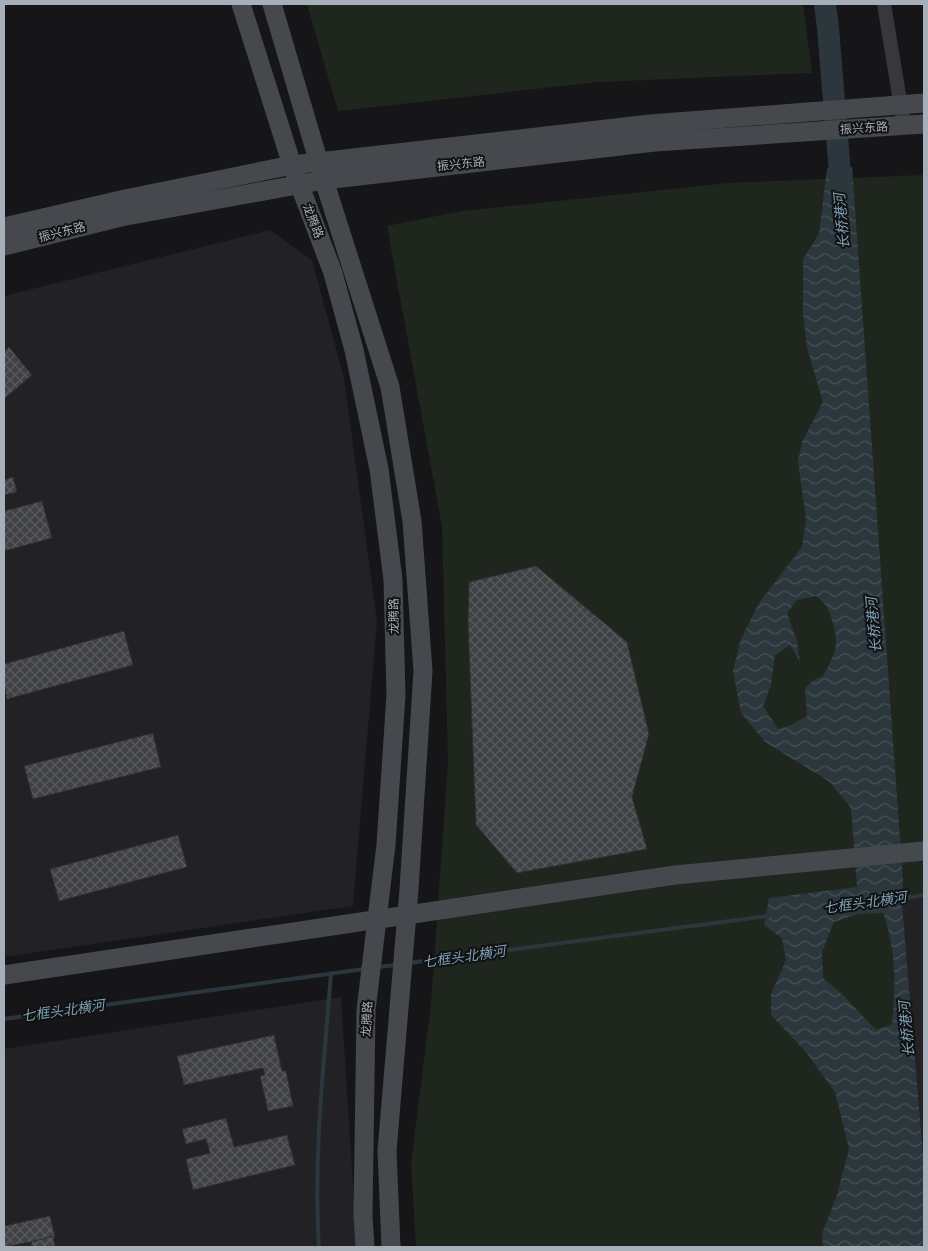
<svg xmlns="http://www.w3.org/2000/svg" width="928" height="1251" font-family="'Fira Sans','Noto Sans SC',sans-serif">
  <style>
    .built { fill: #222225 }
    .green { fill: #1e261e }
    .water { fill: url(#water-waves); fill-rule: evenodd }
    .lines { fill: none; stroke-linecap: round; stroke-linejoin: round }
    .stream { stroke: #2b373c; stroke-width: 4 }
    .river { stroke: #2b373c; stroke-width: 22 }
    .building { fill: url(#building-cross-hatch); stroke: #303034 }
    .street { stroke: #37383d; stroke-width: 14 }
    .secondary { stroke: #45484d; stroke-width: 19 }
    .labels { text-anchor: middle; dominant-baseline: central; stroke-width: 4; stroke-linejoin: round; paint-order: stroke }
    .street-label { font-size: 12px; fill: #a7afb8; stroke: #111113 }
    .water-label { font-size: 14px; font-style: italic; fill: #7da2b4; stroke: #111113 }
  </style>
  <defs>
    <pattern id="water-waves" width="16" height="10" patternUnits="userSpaceOnUse" patternTransform="scale(1.25)"><rect width="16" height="10" fill="#2b373c"/><path d="M0 5q4-4 8 0t8 0" fill="none" stroke="#475156"/></pattern>
    <pattern id="building-cross-hatch" width="8" height="8" patternUnits="userSpaceOnUse" patternTransform="scale(1.25)"><rect width="8" height="8" fill="#404145"/><path d="M0 0l8 8M0 8l8-8" fill="none" stroke="#595a5e"/></pattern>
  </defs>
  <rect width="100%" height="100%" fill="#161618"/>
  <g class="built">
    <polygon points="270,230 312,260 344,378 377,621 353,906 4,957 4,296"/>
    <polygon points="924,895 924,1246 898,899"/>
    <polygon points="341,997 357,1247 4,1247 4,1049"/>
  </g>
  <g class="green">
    <polygon points="307,4 803,4 812,73 599,82 338,111"/>
    <polygon points="923,175 924,199 924,895 898,899 924,1247 416,1247 411,1164 431,1004 448,762 442,527 387,226 462,211 728,183"/>
  </g>
  <path class="water" d="M852 167 903 881 902 904 924 1168V1247H823L822 1234 837 1195 849 1149 835 1092 805 1051 771 1015V994L786 960 782 938 764 925 769 898 857 887 851 808 830 782 765 742 741 713 733 671 741 639 759 603 802 547 806 519 798 461 802 442 823 402 807 348 803 312V259L819 234 827 168ZM816 596C828 606 829 609 833 623 840 647 834 655 823 676L814 680 805 688 807 716 791 725 778 729 763 706 771 685 775 655 790 645 800 662 797 641 787 613 797 600ZM883 913C896 948 896 987 892 1024L876 1030 844 996 823 978 822 952 834 922 858 914Z"/>
  <g class="lines">
    <g class="stream">
      <polyline points="899,899 924,895"/>
      <polyline points="409,963 768,916"/>
      <polyline points="376,967 397,965"/>
      <polyline points="4,1019 364,969"/>
      <path d="M319 1247C313 1156 324 1064 331 973"/>
    </g>
    <polyline class="river" points="825,4 828,28 842,198"/>
  </g>
  <g class="building">
    <polygon points="9,347 32,375 4,399 4,352"/>
    <polygon points="13,477 17,492 4,495 4,480"/>
    <polygon points="42,501 52,538 4,551 4,511"/>
    <polygon points="536,566 627,642 649,734 632,797 647,849 517,873 476,825 468,623 469,582"/>
    <polygon points="124,631 133,665 7,699 4,685 4,664"/>
    <polygon points="153,733 161,767 33,799 24,766"/>
    <polygon points="178,835 187,867 59,901 50,869"/>
    <polygon points="274,1035 282,1071 286,1071 293,1106 268,1111 260,1076 265,1075 263,1068 184,1085 177,1056"/>
    <polygon points="226,1118 234,1147 287,1135 295,1165 193,1190 186,1159 210,1153 206,1139 186,1144 182,1129"/>
    <polygon points="50,1216 55,1237 4,1247 4,1226"/>
    <polygon points="53,1236 55,1247 32,1247 31,1242"/>
  </g>
  <g class="lines">
    <polyline class="street" points="884,4 904,125"/>
    <g class="secondary">
      <polyline points="241,4 292,165 333,273 354,350 379,469 393,580 396,695 386,845 366,1010 363,1216 365,1247"/>
      <polyline points="272,4 324,180 390,387 412,521 423,671 409,889 387,1151 391,1247"/>
      <polyline points="4,227 125,199 292,165 650,124 924,103"/>
      <polyline points="4,246 121,217 324,180 655,142 924,124"/>
      <polyline points="4,975 675,875 924,851"/>
    </g>
  </g>
  <g class="labels">
    <g class="street-label">
      <text transform="translate(864 128) rotate(-4)">振兴东路</text>
      <text transform="translate(461 164) rotate(-6)">振兴东路</text>
      <text transform="translate(313 221) rotate(69)">龙腾路</text>
      <text transform="translate(62 232) rotate(-14)">振兴东路</text>
      <text transform="translate(394 616) rotate(-91)">龙腾路</text>
      <text transform="translate(367 1019) rotate(-87)">龙腾路</text>
    </g>
    <g class="water-label">
      <text transform="translate(842 221) rotate(-95)">长桥港河</text>
      <text transform="translate(874 625) rotate(-95)">长桥港河</text>
      <text transform="translate(865 903) rotate(-8)">七框头北横河</text>
      <text transform="translate(464 957) rotate(-8)">七框头北横河</text>
      <text transform="translate(63 1011) rotate(-8)">七框头北横河</text>
      <text transform="translate(907 1029) rotate(-95)">长桥港河</text>
    </g>
  </g>
  <rect width="928" height="1251" fill="none" stroke="#a7afb8" stroke-width="10"/>
</svg>
